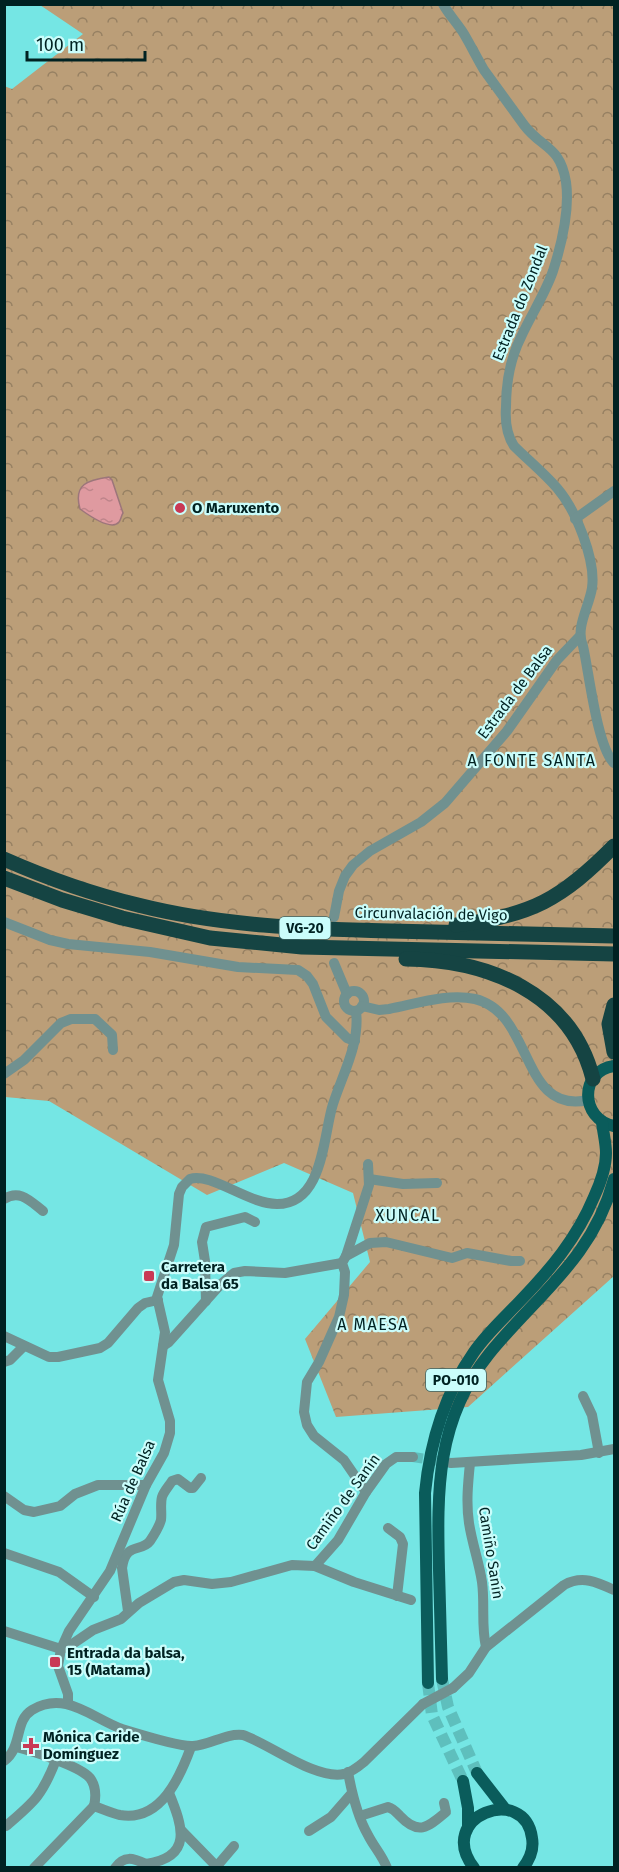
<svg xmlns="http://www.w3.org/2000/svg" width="619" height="1872" font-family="'Fira Sans',sans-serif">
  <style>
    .forest { fill: url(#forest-crowns) }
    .water { fill: url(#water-ripples); stroke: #9c767a; stroke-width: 1.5 }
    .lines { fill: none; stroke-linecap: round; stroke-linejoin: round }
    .minor-tunnel { stroke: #5ebfbd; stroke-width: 10; stroke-dasharray: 10 5; stroke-linecap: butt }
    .major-tunnel { stroke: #5ebfbd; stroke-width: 12; stroke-dasharray: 12 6; stroke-linecap: butt }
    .minor { stroke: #709190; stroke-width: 10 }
    .major { stroke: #0a5c5b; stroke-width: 12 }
    .highway { stroke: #154443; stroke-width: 15 }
    .minor-bridge { stroke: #709190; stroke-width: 10 }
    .poi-dot { fill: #c93955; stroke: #cafdfb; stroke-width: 2 }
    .labels { text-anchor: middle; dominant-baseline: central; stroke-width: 4.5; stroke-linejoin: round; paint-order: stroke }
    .shield { fill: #cafdfb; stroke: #3d6463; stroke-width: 1.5 }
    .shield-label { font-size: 14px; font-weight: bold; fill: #022 }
    .street-label { font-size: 15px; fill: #022; stroke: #cafdfb }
    .poi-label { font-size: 15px; font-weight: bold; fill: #022; stroke: #cafdfb; text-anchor: start }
    .neighbourhood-label { font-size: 16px; letter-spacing: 1.5px; fill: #022; stroke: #cafdfb }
  </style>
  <defs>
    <pattern id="forest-crowns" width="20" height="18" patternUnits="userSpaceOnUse" patternTransform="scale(1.5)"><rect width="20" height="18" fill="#bb9e78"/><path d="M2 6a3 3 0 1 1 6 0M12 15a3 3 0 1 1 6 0" fill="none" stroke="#968062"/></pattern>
    <pattern id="water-ripples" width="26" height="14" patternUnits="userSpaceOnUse" patternTransform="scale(1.5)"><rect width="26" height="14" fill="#df9aa0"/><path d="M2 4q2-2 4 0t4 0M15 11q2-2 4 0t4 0" fill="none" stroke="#be848a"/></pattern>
  </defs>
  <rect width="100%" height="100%" fill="#75e6e4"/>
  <polygon class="forest" points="40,5 614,5 614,1276 468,1407 336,1417 305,1339 370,1262 353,1193 284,1163 207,1195 49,1101 5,1097 4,86 12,89 83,34"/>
  <path class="water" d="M109 477 112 480 123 513C121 516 121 520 119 522 111 532 87 514 80 509 73 484 88 480 109 477Z"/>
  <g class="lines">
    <polyline class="minor-tunnel" points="413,1457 451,1463"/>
    <g class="major-tunnel">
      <polyline points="442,1679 448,1707 477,1773"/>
      <polyline points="428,1683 432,1715 463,1781"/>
    </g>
    <g class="minor">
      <path d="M443 4C449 15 458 24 464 34 471 46 477 58 484 70 497 88 511 107 524 125 542 149 560 145 566 182 570 211 562 243 553 271 545 294 531 315 521 337 510 359 506 383 506 407 505 421 506 434 514 446 528 460 544 473 557 488 576 510 596 560 592 588 589 607 575 628 583 646 589 672 597 747 614 763"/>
      <polyline points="575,519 614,491"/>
      <polyline points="334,917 339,891 345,876 353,865 370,851 421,822 445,803 507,731 557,660 579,637"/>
      <polyline points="4,922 50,940 68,944 150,952 238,967 298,970 307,976 313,984 326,1017 347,1038 355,1041"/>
      <polyline points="334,963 347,994"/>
      <circle cx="354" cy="1001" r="10"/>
      <path d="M362 1006 379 1010 389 1009C416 1004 447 993 475 999 534 1013 520 1115 588 1100"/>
      <polyline points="4,1074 24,1060 61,1023 71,1019 95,1019 112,1035 113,1050"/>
      <polyline points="369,1179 403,1184 437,1183"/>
      <path d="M4 1199C20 1189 30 1201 43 1211"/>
      <polyline points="346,1256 369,1185 368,1164"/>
      <polyline points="206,1301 205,1261 202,1242 206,1227 245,1217 255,1222"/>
      <polyline points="4,1336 49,1357 58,1357 100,1348 108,1343 138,1308 145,1303 158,1300"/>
      <polyline points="163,1346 169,1342 221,1284 234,1273 245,1271 285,1273 342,1263"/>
      <polyline points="4,1362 10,1360 24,1346"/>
      <polyline points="583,1396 592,1415 599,1453"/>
      <polyline points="451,1463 581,1455 614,1449"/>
      <path d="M470 1463C468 1483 466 1503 469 1523 472 1543 479 1562 482 1582 485 1604 481 1626 486 1647"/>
      <polyline points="366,1492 344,1460 314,1436 307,1425 304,1412 307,1382 319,1362 339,1317 344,1295 345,1272 342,1263 346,1256 370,1243 386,1242 452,1258 467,1253 511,1261 520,1261"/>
      <polyline points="4,1496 24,1510 34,1512 60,1506 75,1494 98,1485 146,1485"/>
      <polyline points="388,1528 400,1537 403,1544 397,1596"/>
      <polyline points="4,1553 59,1572 94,1597"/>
      <polyline points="315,1566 338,1540 366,1492 386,1464 396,1457 413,1457"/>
      <path d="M128 1611 122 1568C126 1541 141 1553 150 1541 154 1535 159 1527 161 1520 162 1513 160 1504 162 1497 164 1491 169 1486 172 1481L178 1479 190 1488H193L201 1478"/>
      <polyline points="4,1631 61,1649"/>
      <polyline points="61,1649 68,1647 93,1630 121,1619 139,1603 174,1582 184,1580 212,1584 231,1582 292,1565 315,1566 354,1582 411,1600"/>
      <path d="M453 1688 469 1673 486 1647 564 1585C582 1575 597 1582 614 1590"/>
      <path d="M68 1704V1694L58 1666 61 1649 69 1631 110 1571 146 1485 164 1453 170 1433V1421L158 1380 165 1332 157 1297 174 1245 179 1194 182 1187 190 1179C211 1172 248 1204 277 1204 324 1204 323 1135 333 1104 343 1073 360 1044 356 1011"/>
      <path d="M16 1747C32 1751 80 1766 90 1778 96 1786 96 1797 94 1806"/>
      <path d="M4 1761C23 1747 14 1721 32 1710 65 1690 92 1718 122 1729 135 1733 182 1747 193 1746 211 1745 225 1733 243 1735 270 1744 315 1780 344 1774 352 1772 358 1767 364 1762L423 1704"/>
      <path d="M348 1772C352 1794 357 1816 368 1835 374 1847 382 1855 387 1868"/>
      <path d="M94 1806C103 1809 111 1813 120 1815 161 1822 180 1777 191 1747"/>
      <path d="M360 1816 388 1807C394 1809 396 1812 400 1816 419 1836 428 1827 446 1812L444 1803"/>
      <path d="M6 1826C34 1802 42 1796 56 1760"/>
      <polyline points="181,1830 218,1868"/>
      <polyline points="309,1831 331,1817 352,1793"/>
      <polyline points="217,1866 234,1846"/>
      <polyline points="34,1868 94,1806"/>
      <path d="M115 1868C124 1855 133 1858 146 1864 193 1857 183 1827 169 1793"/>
    </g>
    <g class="major">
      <path d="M614 1066C579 1071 580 1119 614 1126"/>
      <path d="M442 1679C441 1643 440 1606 439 1570 437 1490 436 1420 489 1354 537 1295 593 1258 614 1179"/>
      <path d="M428 1683 425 1493C430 1441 444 1395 474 1352 487 1333 505 1317 520 1301 550 1270 577 1238 594 1197 600 1184 606 1168 606 1153 606 1143 603 1132 602 1122"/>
      <polyline points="477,1773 505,1809"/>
      <polyline points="463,1781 468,1808 468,1827"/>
      <path d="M474 1868C434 1816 525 1783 532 1838 534 1849 530 1859 523 1868"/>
    </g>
    <g class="highway">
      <path d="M4 859C47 878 92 894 138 905 221 926 306 929 391 931 466 933 540 935 614 936"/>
      <polyline points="4,878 62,900 122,918 210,938 302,947 614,954"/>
      <path d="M456 925C531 916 562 899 614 846"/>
      <path d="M406 959C487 960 571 992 593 1079"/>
      <polyline points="614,1005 609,1024 614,1052"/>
    </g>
    <polyline class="minor-bridge" points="423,1704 453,1688"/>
  </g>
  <g class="poi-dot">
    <circle cx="180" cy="508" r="6"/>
    <rect x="143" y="1270" width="12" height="12" rx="3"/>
    <rect x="49" y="1656" width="12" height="12" rx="3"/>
    <path d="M28 1737h6v6h6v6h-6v6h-6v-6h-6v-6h6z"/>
  </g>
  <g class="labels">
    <g class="shield">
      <rect x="279.5" y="917" width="51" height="22" rx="4.5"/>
      <rect x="426" y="1369" width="60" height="22" rx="4.5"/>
    </g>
    <g class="shield-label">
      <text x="305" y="928">VG-20</text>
      <text x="456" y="1380">PO-010</text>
    </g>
    <g class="street-label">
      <text transform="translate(520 303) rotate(-68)">Estrada do Zondal</text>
      <text transform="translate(515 692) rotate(-53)">Estrada de Balsa</text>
      <text transform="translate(431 914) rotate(1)">Circunvalación de Vigo</text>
      <text transform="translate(133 1481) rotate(-66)">Rúa de Balsa</text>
      <text transform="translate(343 1502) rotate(-54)">Camiño de Sanín</text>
      <text transform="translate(491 1553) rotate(81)">Camiño Sanín</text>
    </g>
    <g class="poi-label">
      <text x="192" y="508">O Maruxento</text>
      <text x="161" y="1267">Carretera<tspan x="161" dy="17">da Balsa 65</tspan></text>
      <text x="67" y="1653">Entrada da balsa,<tspan x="67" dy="17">15 (Matama)</tspan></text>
      <text x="43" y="1737">Mónica Caride<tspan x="43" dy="17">Domínguez</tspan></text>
    </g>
    <g class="neighbourhood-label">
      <text x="532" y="760">A FONTE SANTA</text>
      <text x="408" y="1215">XUNCAL</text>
      <text x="373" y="1324">A MAESA</text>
    </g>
  </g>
  <rect width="619" height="1872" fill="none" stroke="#002222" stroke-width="12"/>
  <path d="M27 51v9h118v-9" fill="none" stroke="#002222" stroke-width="3"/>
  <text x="36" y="51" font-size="18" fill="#002222" stroke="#cafdfb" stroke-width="4.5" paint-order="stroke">100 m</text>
</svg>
